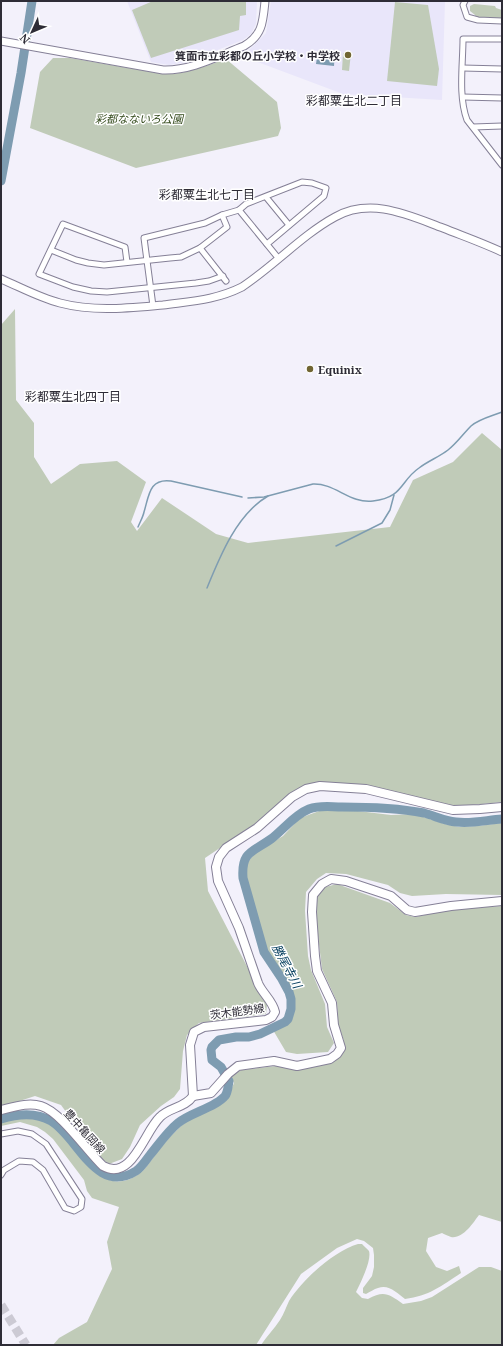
<svg xmlns="http://www.w3.org/2000/svg" width="503" height="1346" font-family="'Noto Serif','Noto Sans JP',serif">
  <style>
    .built { fill: #e9e6fa }
    .green { fill: #c0cbb8 }
    .water { fill: #7e9cb1 }
    .lines { fill: none; stroke-linecap: round; stroke-linejoin: round }
    .stream { stroke: #7e9cb1; stroke-width: 1.5 }
    .river { stroke: #7e9cb1; stroke-width: 9 }
    .highway-tunnel { stroke: #cccad4; stroke-width: 9; stroke-dasharray: 9 4.5; stroke-linecap: butt }
    .street-casing { stroke: #858097; stroke-width: 7 }
    .secondary-casing { stroke: #858097; stroke-width: 9 }
    .primary-casing { stroke: #858097; stroke-width: 10 }
    .street { stroke: #fff; stroke-width: 5 }
    .secondary { stroke: #fff; stroke-width: 7 }
    .primary { stroke: #fff; stroke-width: 8 }
    .poi-dot { fill: #706532; stroke: #fff; stroke-width: 1.5 }
    .labels { text-anchor: middle; dominant-baseline: central; stroke-width: 3; stroke-linejoin: round; paint-order: stroke }
    .poi-label { font-size: 11px; font-weight: bold; fill: #2e2c36; stroke: #fff; text-anchor: end }
    .park-label { font-size: 11px; font-style: italic; fill: #32491a; stroke: #fff }
    .street-label { font-size: 11px; fill: #2e2c36; stroke: #fff }
    .neighbourhood-label { font-size: 12px; fill: #2e2c36; stroke: #fff }
    .water-label { font-size: 12px; font-style: italic; fill: #0e4564; stroke: #fff }
  </style>
  <rect width="100%" height="100%" fill="#f3f1fb"/>
  <g class="built">
    <polygon points="127,1 257,1 256,24 251,34 243,40 187,62 169,65 151,62"/>
    <polygon points="271,1 445,1 442,100 343,94 255,61 249,50 266,33"/>
  </g>
  <g class="green">
    <polygon points="153,1 246,1 246,15 240,16 239,30 151,58 132,10"/>
    <polygon points="395,2 428,5 439,69 437,86 387,81"/>
    <polygon points="474,4 495,6 496,8 502,10 502,18 476,18 475,15 470,11 470,6"/>
    <polygon points="343,53 351,53 349,71 342,70"/>
    <path d="M53 58H70L163 74C185 75 205 66 226 59L277 102 281 128 278 136 136 168 30 128 40 72Z"/>
    <polygon points="15,309 16,400 34,423 34,457 51,484 80,464 117,461 146,482 131,522 137,531 162,498 216,534 248,543 390,527 413,480 453,462 482,433 502,450 502,802 453,807 366,785 320,783 260,821 205,858 208,891 267,1005 266,1014 199,1023 187,1035 183,1051 180,1089 174,1097 161,1106 140,1125 130,1147 122,1159 109,1164 99,1157 61,1105 35,1096 1,1107 1,325"/>
    <polygon points="322,810 358,811 391,815 414,814 445,824 459,827 478,826 502,823 502,895 446,894 412,896 400,893 388,885 346,874 326,873 317,879 306,892 305,911 308,956 311,970 325,1004 327,1027 334,1043 328,1052 297,1054 286,1052 273,1030 281,1027 292,1017 294,1008 294,997 285,977 273,961 267,950 247,885 245,866 255,853 283,836 300,818"/>
    <path d="M337 884 390 903 406 915 415 917 454 909 502 906V1222L479 1215C473 1223 463 1239 451 1237 448 1236 444 1234 442 1233L428 1238 426 1251 436 1267 447 1271 459 1266 461 1273C441 1286 429 1296 405 1299 397 1293 389 1284 378 1288 374 1289 370 1292 366 1294L363 1293V1288L372 1276 374 1267V1255L373 1248 364 1241 357 1239 337 1248 301 1274 256 1345H53L59 1338 87 1322 112 1269 107 1242 119 1207 92 1198 87 1191 84 1180 53 1139 45 1132 37 1127 20 1122 1 1126V1122C16 1116 37 1116 51 1125 78 1143 98 1202 139 1174 145 1170 149 1163 153 1158 161 1147 169 1137 179 1128 199 1109 223 1113 234 1083L231 1077 241 1070 276 1066 298 1070 332 1062 341 1056 344 1049V1041L338 1024 337 1002 322 969 315 911 317 897 325 887Z"/>
    <path d="M358 1244H362C364 1246 367 1249 369 1251 372 1260 360 1284 356 1292L362 1298 368 1299C384 1290 389 1294 403 1304L421 1301 432 1297 479 1267H491L502 1271V1345H261C267 1336 274 1329 280 1320 284 1314 286 1307 289 1301 302 1280 334 1251 358 1244Z"/>
  </g>
  <polygon class="water" points="318,50 335,51 334,66 316,64"/>
  <g class="lines">
    <g class="stream">
      <path d="M248 498 264 497 313 484C335 483 350 504 373 501 403 498 400 481 419 468 428 461 439 457 448 450 457 443 463 434 471 426 479 419 492 416 502 412"/>
      <path d="M138 527C140 522 143 517 144 512 149 496 149 478 171 481L242 497"/>
      <polyline points="336,546 382,523 390,510 394,495"/>
      <path d="M207 588C220 556 237 514 268 496"/>
    </g>
    <g class="river">
      <polyline points="1,181 21,73 32,1"/>
      <path d="M1 1119C17 1114 36 1112 51 1121 78 1137 96 1196 136 1171 142 1167 146 1160 150 1155 159 1144 167 1132 178 1123 190 1113 216 1107 225 1096 228 1092 228 1086 229 1081L221 1067 212 1060 211 1050 212 1047 219 1040 236 1037H249L260 1034 285 1022 288 1019 291 1009V999L289 992 282 979 264 952 243 878C241 851 253 852 271 839 283 830 294 815 309 809 320 805 330 807 342 807 369 807 397 808 424 813 435 816 445 821 456 822 472 824 487 820 502 819"/>
    </g>
    <polyline class="highway-tunnel" points="1,1305 26,1345"/>
    <g class="street-casing">
      <g id="street">
        <polyline points="465,1 463,5 467,17 478,20 502,21"/>
        <path d="M502 39H463C463 64 458 96 467 120L502 165"/>
        <polyline points="463,68 502,69"/>
        <polyline points="463,97 502,98"/>
        <polyline points="473,127 502,126"/>
        <polyline points="266,197 289,225"/>
        <polyline points="239,210 279,259"/>
        <polyline points="200,248 226,281"/>
        <polyline points="51,250 76,260 88,263 104,265 170,258 181,257 200,248 227,227 222,215"/>
        <polyline points="127,262 125,247 63,224 39,274 73,287 91,291 107,292 196,283 209,281 223,276"/>
        <polyline points="153,306 144,238 205,223 222,215 239,210 246,204 302,182 312,183 326,188 324,196 267,244"/>
        <polyline points="1,1134 18,1131 32,1134 46,1144 82,1199 81,1207 74,1211 65,1208 43,1170 33,1162 19,1161 4,1170 1,1175"/>
      </g>
    </g>
    <g class="secondary-casing">
      <g id="secondary">
        <path d="M1 41 163 70C191 71 218 56 244 46 263 35 263 21 265 1"/>
        <path d="M1 279C20 287 40 298 60 303 94 312 128 308 163 305 192 301 216 300 242 287 274 266 302 235 335 217 371 197 408 215 443 228 463 236 483 243 502 252"/>
      </g>
    </g>
    <g class="primary-casing">
      <g id="primary">
        <path d="M193 1096 190 1045 194 1032 204 1027 266 1020 272 1017 275 1012C273 1001 262 993 258 983L239 928 218 881 216 867 219 857 226 848 257 828 292 797 306 789 320 786 366 789 453 810 480 809 502 807"/>
        <polyline points="193,1096 211,1093 228,1074 238,1066 274,1061 297,1066 330,1059 337,1054 341,1048 334,1025 332,1003 317,971 315,956 312,912 313,895 322,884 331,879 346,881 391,896 407,910 415,912 451,906 502,901"/>
        <path d="M1 1110C14 1107 28 1102 41 1106 61 1112 87 1151 103 1166 132 1182 144 1132 160 1117 170 1107 185 1108 193 1096"/>
      </g>
    </g>
    <use href="#street" class="street"/>
    <use href="#secondary" class="secondary"/>
    <use href="#primary" class="primary"/>
  </g>
  <g class="poi-dot">
    <circle cx="348" cy="55" r="4"/>
    <circle cx="310" cy="369" r="4"/>
  </g>
  <g class="labels">
    <g class="poi-label">
      <text x="340" y="55">箕面市立彩都の丘小学校・中学校</text>
      <text x="318" y="369" text-anchor="start">Equinix</text>
    </g>
    <g class="park-label">
      <text x="139" y="118">彩都なないろ公園</text>
    </g>
    <g class="street-label">
      <text transform="translate(237 1011) rotate(-8)">茨木能勢線</text>
      <text transform="translate(85 1131) rotate(48)">豊中亀岡線</text>
    </g>
    <g class="neighbourhood-label">
      <text x="354" y="100">彩都粟生北二丁目</text>
      <text x="207" y="194">彩都粟生北七丁目</text>
      <text x="73" y="396">彩都粟生北四丁目</text>
    </g>
    <g class="water-label">
      <text transform="translate(287 966) rotate(62)">勝尾寺川</text>
    </g>
  </g>
  <rect width="503" height="1346" fill="none" stroke="#2e2c36" stroke-width="4"/>
  <g transform="translate(32 32) rotate(226)" stroke="#ffffff" stroke-width="3" paint-order="stroke">
  <path d="M0-3L7 15L0 10L-7 15Z" fill="#2e2c36"/>
  <text y="-6" font-size="11" font-weight="bold" text-anchor="middle" fill="#2e2c36">N</text>
  </g>
</svg>
